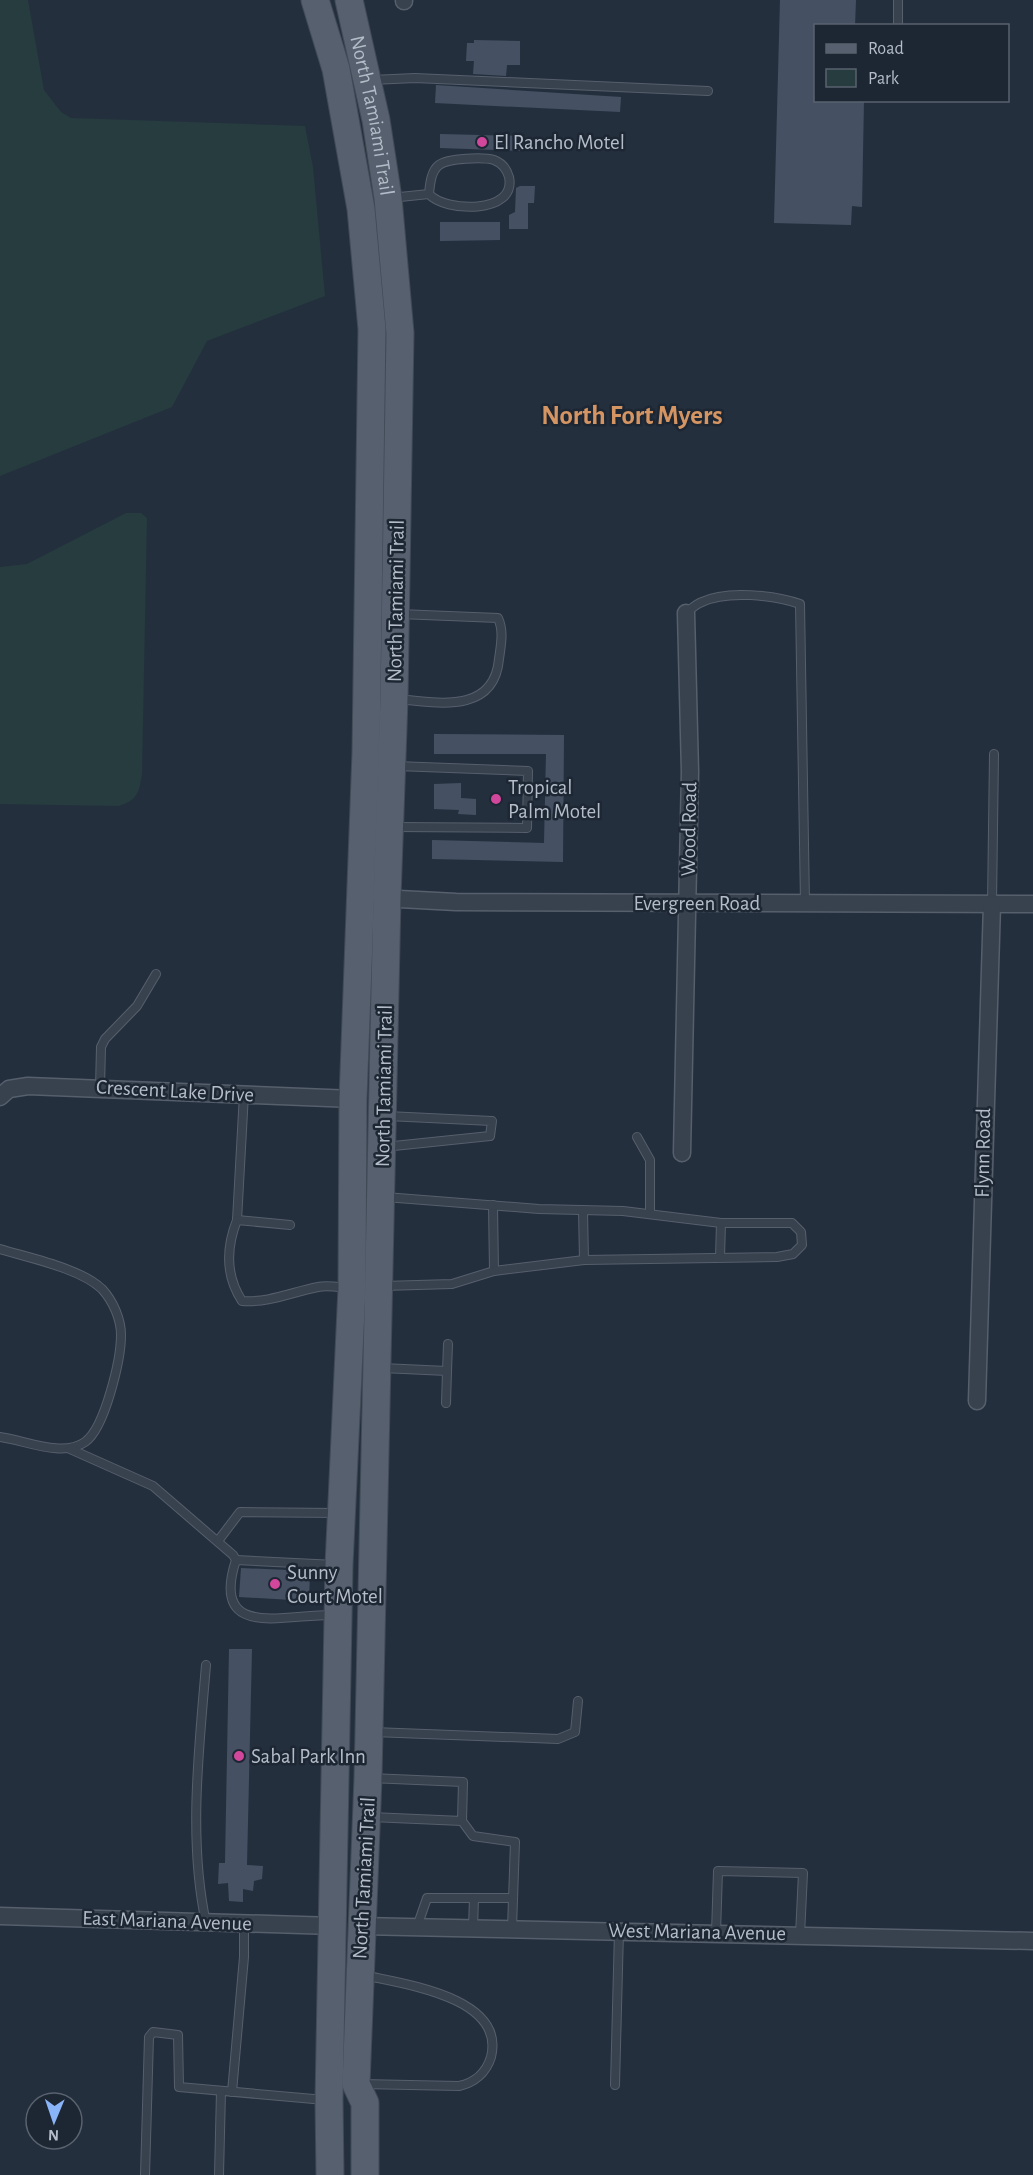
<svg xmlns="http://www.w3.org/2000/svg" width="1033" height="2175" font-family="'Alegreya Sans',sans-serif">
  <style>
    .green { fill: #263c3f }
    .building { fill: #455162 }
    .lines { fill: none; stroke-linecap: round; stroke-linejoin: round }
    .service-casing { stroke: #565f6c; stroke-width: 10 }
    .minor-casing { stroke: #565f6c; stroke-width: 19 }
    .primary-casing { stroke: #414a57; stroke-width: 29 }
    .service { stroke: #38414e; stroke-width: 8 }
    .minor { stroke: #38414e; stroke-width: 16 }
    .primary { stroke: #56606e; stroke-width: 27 }
    .hotel-dot { fill: #d1479c; stroke: #1d2633; stroke-width: 2 }
    .labels { text-anchor: middle; dominant-baseline: central; stroke-width: 5; stroke-linejoin: round; paint-order: stroke }
    .street-label { font-size: 21px; fill: #b4bcc9; stroke: #1d2633 }
    .poi-label { font-size: 21px; fill: #b4bcc9; stroke: #1d2633; text-anchor: start }
    .district-label { font-size: 27px; font-weight: bold; fill: #d59563; stroke: #1d2633 }
  </style>
  <rect width="100%" height="100%" fill="#242f3e"/>
  <g class="green">
    <polygon points="0,0 28,0 44,90 61,112 71,118 305,126 313,167 325,296 207,341 172,407 0,476"/>
    <path d="M126 513H141L147 518 142 774C139 792 138 800 119 806L0 804V567L27 564Z"/>
  </g>
  <g class="building">
    <polygon points="780,0 856,0 855,26 816,26 816,100 864,100 862,207 852,206 851,225 774,223"/>
    <polygon points="474,40 520,41 520,65 507,65 506,76 473,74 474,61 466,61 467,43 474,43"/>
    <polygon points="436,85 621,97 620,112 435,103"/>
    <polygon points="440,134 525,136 524,151 440,148"/>
    <polygon points="520,186 535,186 534,203 528,203 528,229 509,229 509,215 515,212 516,188"/>
    <polygon points="440,222 500,222 500,240 440,241"/>
    <polygon points="434,734 564,735 563,862 432,859 432,840 544,843 546,754 434,754"/>
    <polygon points="461,783 461,798 476,799 476,815 458,814 459,810 434,809 434,784"/>
    <polygon points="241,1568 310,1571 309,1601 239,1597"/>
    <polygon points="229,1649 252,1649 247,1865 263,1866 262,1879 254,1881 253,1891 243,1889 243,1902 229,1901 228,1883 218,1884 219,1863 225,1863"/>
  </g>
  <g class="lines">
    <g class="service-casing">
      <g id="service">
        <polyline points="898,26 898,0"/>
        <polyline points="372,80 415,78 708,91"/>
        <path d="M390 198 429 194C444 212 517 215 509 177 507 170 502 163 494 160 484 157 448 158 439 165 431 171 430 184 429 194"/>
        <path d="M686 613C691 609 696 604 702 602 726 590 775 595 800 604L805 903"/>
        <path d="M398 699C438 703 494 714 499 659 501 644 504 631 498 618L399 614"/>
        <polyline points="393,827 527,828 528,771 396,766"/>
        <polyline points="992,904 994,754"/>
        <polyline points="100,1087 101,1047 105,1039 137,1006 156,974"/>
        <polyline points="637,1137 650,1160 650,1214"/>
        <polyline points="384,1147 490,1136 492,1121 387,1116"/>
        <polyline points="493,1205 494,1271"/>
        <polyline points="583,1210 584,1260"/>
        <polyline points="237,1220 244,1094"/>
        <path d="M290 1225 237 1220C226 1248 225 1275 242 1301 269 1303 292 1292 318 1287 327 1285 338 1287 347 1288"/>
        <path d="M0 1249C29 1258 80 1268 102 1289 113 1301 121 1319 121 1335 121 1359 105 1428 85 1442 62 1458 25 1440 0 1437"/>
        <polyline points="720,1257 721,1223"/>
        <polyline points="383,1286 452,1284 494,1271 584,1260 777,1257 793,1254 802,1245 801,1232 792,1223 721,1223 623,1211 539,1209 385,1197"/>
        <polyline points="382,1368 447,1371 446,1403"/>
        <polyline points="447,1371 448,1344"/>
        <path d="M70 1449 153 1486 233 1555 236 1560C209 1642 288 1613 335 1615"/>
        <polyline points="218,1541 240,1512 339,1513"/>
        <polyline points="236,1560 336,1565"/>
        <path d="M206 1665C199 1750 188 1839 206 1923"/>
        <polyline points="373,1732 558,1739 575,1732 578,1701"/>
        <polyline points="370,1778 463,1782 462,1821 371,1817"/>
        <polyline points="462,1821 473,1836 515,1842 512,1928"/>
        <polyline points="417,1927 427,1898 513,1898"/>
        <polyline points="473,1928 474,1898"/>
        <polyline points="716,1933 718,1871 803,1873 800,1935"/>
        <path d="M361 2084 459 2086C474 2083 486 2073 491 2057 506 1997 403 1984 363 1975"/>
        <polyline points="615,2085 619,1931"/>
        <polyline points="232,2092 244,1957 244,1924"/>
        <polyline points="145,2175 149,2037 153,2032 178,2035 179,2087 325,2100"/>
        <polyline points="219,2175 221,2091"/>
      </g>
    </g>
    <g class="minor-casing">
      <g id="minor">
        <polyline points="404,1 404,0"/>
        <polyline points="380,898 456,902 1033,904"/>
        <polyline points="0,1097 9,1089 28,1086 353,1099"/>
        <polyline points="682,1153 690,772 686,613"/>
        <polyline points="977,1401 992,904"/>
        <polyline points="0,1916 334,1926"/>
        <polyline points="361,1926 1033,1941"/>
      </g>
    </g>
    <g class="primary-casing">
      <g id="primary">
        <polyline points="315,0 336,69 361,209 372,329 366,752 353,1099 352,1288 339,1565 329,2100 330,2175"/>
        <path id="s1" d="M349 0 376 120 388 198 400 333 394 699 387 898 368 1778 356 2084 365 2103V2175"/>
      </g>
    </g>
    <use href="#service" class="service"/>
    <use href="#minor" class="minor"/>
    <use href="#primary" class="primary"/>
  </g>
  <g class="hotel-dot">
    <circle cx="482" cy="142" r="6"/>
    <circle cx="496" cy="799" r="6"/>
    <circle cx="275" cy="1584" r="6"/>
    <circle cx="239" cy="1756" r="6"/>
  </g>
  <g class="labels">
    <g class="street-label">
      <text stroke="none"><textPath href="#s1" startOffset="118">North Tamiami Trail</textPath></text>
      <text transform="translate(396 601) rotate(-89)">North Tamiami Trail</text>
      <text transform="translate(689 829) rotate(-89)">Wood Road</text>
      <text x="697" y="903">Evergreen Road</text>
      <text transform="translate(384 1086) rotate(-89)">North Tamiami Trail</text>
      <text transform="translate(175 1091) rotate(3)">Crescent Lake Drive</text>
      <text transform="translate(983 1153) rotate(-89)">Flynn Road</text>
      <text transform="translate(364 1878) rotate(-87)">North Tamiami Trail</text>
      <text transform="translate(167 1921) rotate(2)">East Mariana Avenue</text>
      <text transform="translate(697 1932) rotate(1)">West Mariana Avenue</text>
    </g>
    <g class="poi-label">
      <text x="494" y="142">El Rancho Motel</text>
      <text x="508" y="787">Tropical<tspan x="508" dy="24">Palm Motel</tspan></text>
      <text x="287" y="1572">Sunny<tspan x="287" dy="24">Court Motel</tspan></text>
      <text x="251" y="1756">Sabal Park Inn</text>
    </g>
    <g class="district-label">
      <text x="632" y="415">North Fort Myers</text>
    </g>
  </g>
  <rect x="814" y="24" width="195" height="78" fill="#1d2633" stroke="#59626f" stroke-width="1.5"/>
  <rect x="826" y="44" width="30" height="9" fill="#56606e" stroke="#59626f" stroke-width="1.5"/>
  <text x="868" y="54" font-size="18" fill="#b4bcc9">Road</text>
  <rect x="826" y="69" width="30" height="18" fill="#263c3f" stroke="#59626f" stroke-width="1.5"/>
  <text x="868" y="84" font-size="18" fill="#b4bcc9">Park</text>
  <g transform="translate(54 2121) rotate(182)"><circle r="28" fill="#1d2633" stroke="#59626f" stroke-width="1.5"/>
  <path d="M0-4.5L10 22L0 15L-10 22Z" fill="#8ab4f8"/>
  <text y="-9" font-size="16" font-weight="bold" text-anchor="middle" fill="#b4bcc9">N</text>
  </g>
</svg>
